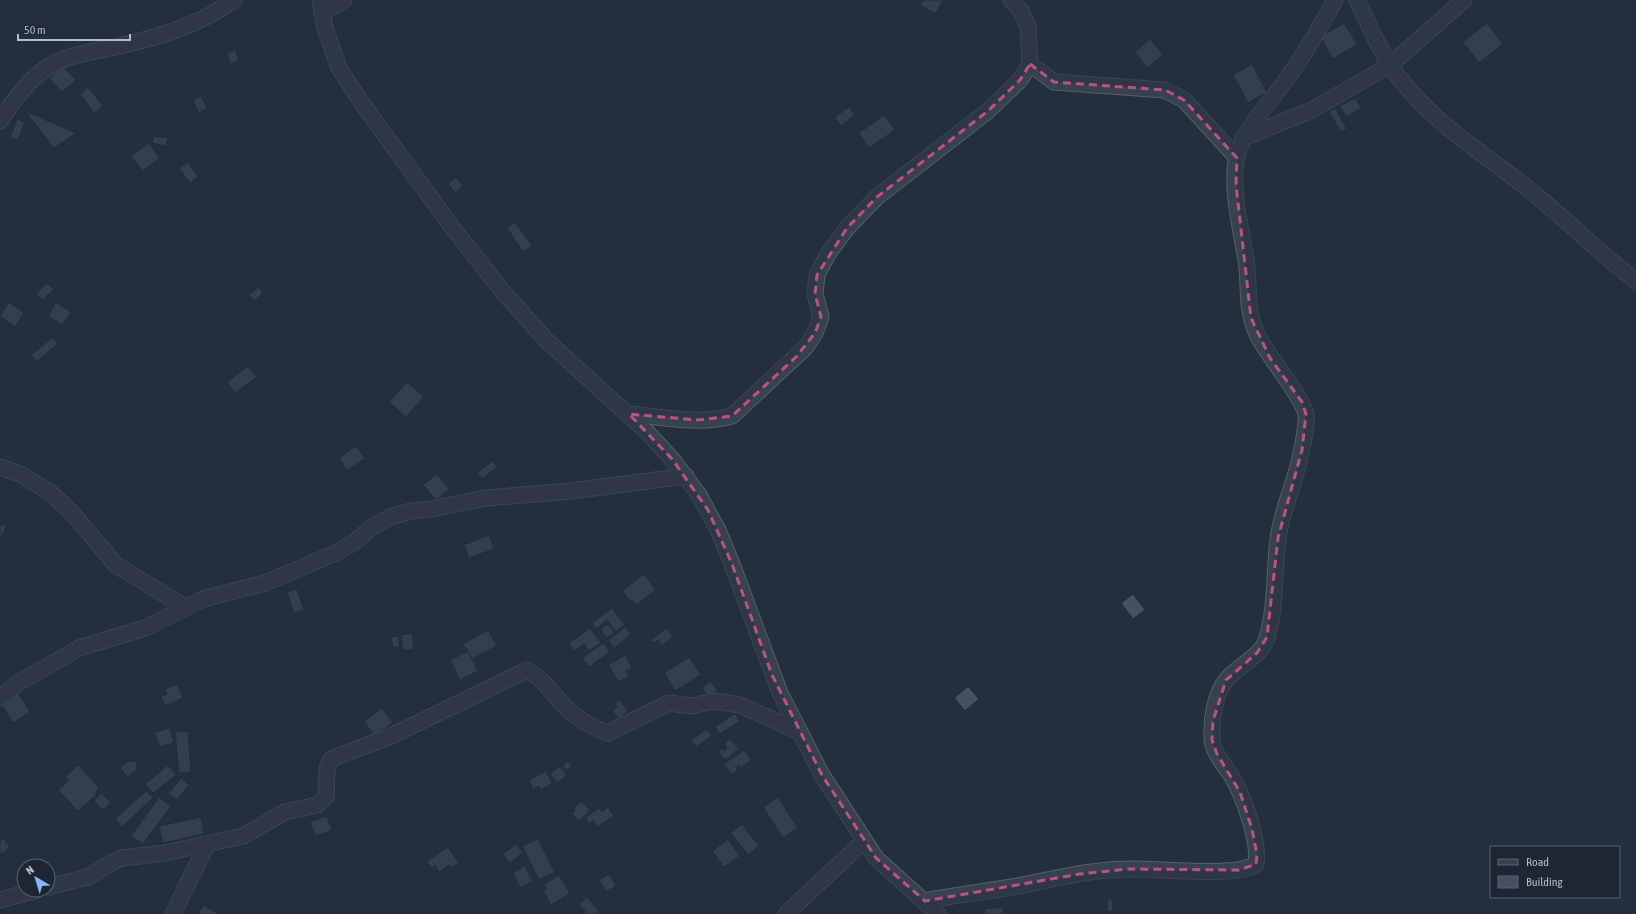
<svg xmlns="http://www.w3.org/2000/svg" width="1636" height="914" font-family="'Asap Condensed',sans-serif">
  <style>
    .building { fill: #455162; stroke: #1f2835 }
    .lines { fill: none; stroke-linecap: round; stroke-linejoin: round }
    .street-casing { stroke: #565f6c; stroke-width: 17 }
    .street { stroke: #38414e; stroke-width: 15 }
    .marked { fill: none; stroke: #bd5182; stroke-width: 3; stroke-dasharray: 8 5; stroke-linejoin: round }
  </style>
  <rect width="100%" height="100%" fill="#242f3e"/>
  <g class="building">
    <polygon points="924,0 942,0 943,1 935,14 920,5"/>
    <polygon points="1344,23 1357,44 1333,59 1320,37"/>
    <polygon points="1487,23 1503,44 1479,63 1463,42"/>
    <polygon points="1150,39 1163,55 1147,68 1135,52"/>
    <polygon points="235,50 239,61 230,64 227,53"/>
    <polygon points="1252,64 1267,92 1248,103 1233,75"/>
    <polygon points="63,66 76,80 62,92 49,78"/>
    <polygon points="88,87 103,106 94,113 80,94"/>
    <polygon points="201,96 207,108 199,113 193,101"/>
    <polygon points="1355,98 1361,108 1346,117 1340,106"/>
    <polygon points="849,107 855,115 841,126 835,117"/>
    <polygon points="1335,108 1347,129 1341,132 1329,112"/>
    <polygon points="25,111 76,133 54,148"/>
    <polygon points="884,115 895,130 869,148 859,133"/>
    <polygon points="17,119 25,122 18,140 10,138"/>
    <polygon points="154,136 168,138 166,146 152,143"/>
    <polygon points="149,143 160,158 143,171 131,156"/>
    <polygon points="188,162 198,177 190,183 179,168"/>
    <polygon points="456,177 463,186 455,193 448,184"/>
    <polygon points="515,222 532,246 523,252 507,228"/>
    <polygon points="47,283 54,289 43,300 36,294"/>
    <polygon points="259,287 263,293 254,301 249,295"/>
    <polygon points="9,302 24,313 15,327 0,316"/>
    <polygon points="56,302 71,312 62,325 48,316"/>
    <polygon points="53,337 58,344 37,361 31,355"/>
    <polygon points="248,366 257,377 235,393 227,382"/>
    <polygon points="407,382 424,397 406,417 389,402"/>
    <polygon points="356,446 365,459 347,470 339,458"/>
    <polygon points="493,461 497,467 482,479 477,473"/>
    <polygon points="437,474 449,489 436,500 423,485"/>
    <polygon points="0,524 6,526 0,540"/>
    <polygon points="489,535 494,549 469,558 464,545"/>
    <polygon points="644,574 656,590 636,605 632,600 630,601 622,591"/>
    <polygon points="297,589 304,610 294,613 287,592"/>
    <polygon points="1133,594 1145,610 1133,619 1121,603"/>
    <polygon points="612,608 625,625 615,632 607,620 596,629 592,623"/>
    <polygon points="606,625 609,625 615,633 606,638 601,630"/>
    <polygon points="625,627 631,634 614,648 608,640"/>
    <polygon points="590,628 601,643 589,651 584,644 574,651 569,643"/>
    <polygon points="667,628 673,637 662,646 658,640 653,643 651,640"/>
    <polygon points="488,630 497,646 472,659 463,644"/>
    <polygon points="412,633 414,649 403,650 401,635"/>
    <polygon points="398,636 400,646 393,648 391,637"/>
    <polygon points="603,643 610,652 589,667 582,658"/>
    <polygon points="468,651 478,671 460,680 450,660"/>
    <polygon points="625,655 632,667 626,671 629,676 619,682 608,665"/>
    <polygon points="689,657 701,675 675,691 664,673"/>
    <polygon points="710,681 718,690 709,697 702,688"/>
    <polygon points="177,684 183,698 165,706 161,696 167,694 165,689"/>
    <polygon points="968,686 979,699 965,711 954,698"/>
    <polygon points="18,692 30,712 13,723 1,703"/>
    <polygon points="620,700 628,711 619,719 612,711 617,707 615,704"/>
    <polygon points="382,708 393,723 374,736 364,721"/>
    <polygon points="735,713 740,721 720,734 715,727"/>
    <polygon points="170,728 174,743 159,747 155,732"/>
    <polygon points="707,729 712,736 696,747 691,740"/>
    <polygon points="188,731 191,772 179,773 175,732"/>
    <polygon points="730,739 739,749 725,760 718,752 723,748 724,751 727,748 724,744"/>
    <polygon points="744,750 751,760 741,768 739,765 736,767 738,770 732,774 724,764"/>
    <polygon points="130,760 132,762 134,760 138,766 136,767 138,769 127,777 120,768"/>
    <polygon points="568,761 572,766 566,770 563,766"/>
    <polygon points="78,765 99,787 95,792 97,794 78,811 58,790 68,781 65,777"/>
    <polygon points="168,765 176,775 153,793 145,784"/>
    <polygon points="560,766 567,775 557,783 550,774"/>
    <polygon points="546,771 552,783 541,790 539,786 533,789 529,780"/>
    <polygon points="181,778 189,785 177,800 168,794"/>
    <polygon points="146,791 153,798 122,827 115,819"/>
    <polygon points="101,793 111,802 103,810 94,801"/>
    <polygon points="159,797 171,806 143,844 131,836"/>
    <polygon points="778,797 798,828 783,838 763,807"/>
    <polygon points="582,801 590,811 578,821 572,814 575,811 573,808"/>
    <polygon points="608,807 614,816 597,827 593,820 589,824 585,818 599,808 602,812"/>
    <polygon points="327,816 332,830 316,836 310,822"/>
    <polygon points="201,817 204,834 163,843 159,826"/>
    <polygon points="742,824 759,846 748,855 731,833"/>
    <polygon points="3,838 10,847 0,855 0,841"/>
    <polygon points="538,839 555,872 539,880 522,846"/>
    <polygon points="728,839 740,856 724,867 712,851"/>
    <polygon points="516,844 523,853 510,863 503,854"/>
    <polygon points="448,847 459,863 451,868 449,865 439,872 435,865 431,868 427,861"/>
    <polygon points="525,866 533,881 520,888 513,873"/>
    <polygon points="609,874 616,886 606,892 599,880"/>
    <polygon points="559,875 570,893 551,905 543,891 547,889 544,885"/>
    <polygon points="587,897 599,911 596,914 587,914 579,904"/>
    <polygon points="1112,898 1113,911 1108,912 1107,899"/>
    <polygon points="203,905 219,914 198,914"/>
    <polygon points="1003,907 1004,914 986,914 985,909"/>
  </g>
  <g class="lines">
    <g class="street-casing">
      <g id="street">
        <polyline points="320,0 325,28 339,68 361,102 452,227 504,293 546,340 648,433 672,459 699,495 718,530 732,564 780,693 822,775 876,858 938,914"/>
        <path d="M1357 0C1367 21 1377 45 1390 65 1426 119 1478 149 1527 188 1565 218 1598 252 1636 281"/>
        <polyline points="322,13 344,0"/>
        <polyline points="1030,64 1054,82 1165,90 1184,100 1237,158"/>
        <path d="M0 121C13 101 30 77 51 65 71 54 97 51 119 46 160 37 199 25 234 0"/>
        <polyline points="1243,138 1312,110 1390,65 1464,0"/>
        <path d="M629 414C663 417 699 425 732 416L806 347 815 333 821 317 815 294 817 275 828 254 847 228 877 197 988 111 1020 80 1030 64 1028 27 1021 11 1011 0"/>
        <polyline points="0,467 20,474 51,493 73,514 116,565 185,607"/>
        <polyline points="0,698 18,683 79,648 145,628 203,599 265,583 336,553 353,543 371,528 390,517 411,511 431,509 485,498 571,491 686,476"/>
        <path d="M48 887 88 877 111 863 122 858 165 853 243 836 285 812 317 805 326 797C328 785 323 766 333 758L389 737 527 670C546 680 556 700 572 713 583 722 595 729 608 733L669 703 691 706 714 701 740 705 800 732"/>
        <polyline points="0,900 37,890"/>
        <path d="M925 901C954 895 983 892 1012 887 1051 880 1090 869 1129 869 1157 868 1236 878 1256 864 1260 841 1243 795 1231 775 1223 763 1212 752 1212 737 1211 719 1215 692 1228 678 1239 665 1262 656 1267 638 1276 606 1274 572 1278 539 1282 508 1297 479 1302 448 1304 437 1307 425 1306 415 1303 396 1267 356 1257 334 1245 308 1250 286 1246 260 1241 230 1230 186 1237 156 1245 126 1271 102 1288 77 1306 52 1321 26 1335 0"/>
        <polyline points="173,914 207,844"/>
        <polyline points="786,914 864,841"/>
      </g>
    </g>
    <use href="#street" class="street"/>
  </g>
  <path d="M0 0H1636V914H0ZM1030 64 1054 82 1165 90 1184 100 1237 158 1236 185 1251 318 1270 358 1302 402 1306 414 1302 450 1278 538 1267 637 1257 653 1226 680 1213 721 1212 740 1217 754 1240 792 1252 829 1257 855 1256 864 1239 870 1128 869 1080 874 925 901 876 858 822 775 772 675 732 564 708 510 672 459 629 414 698 420 732 416 796 357 815 333 821 317 815 294 817 275 847 228 877 197 988 111 1020 80Z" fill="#242f3e" fill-opacity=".55" fill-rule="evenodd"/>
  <path class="marked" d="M1030 64 1054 82 1165 90 1184 100 1237 158 1236 185 1251 318 1270 358 1302 402 1306 414 1302 450 1278 538 1267 637 1257 653 1226 680 1213 721 1212 740 1217 754 1240 792 1252 829 1257 855 1256 864 1239 870 1128 869 1080 874 925 901 876 858 822 775 772 675 732 564 708 510 672 459 629 414 698 420 732 416 796 357 815 333 821 317 815 294 817 275 847 228 877 197 988 111 1020 80Z"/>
  <rect x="1490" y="846" width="130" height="52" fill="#1d2633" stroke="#59626f"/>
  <rect x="1498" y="859" width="20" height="6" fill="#38414e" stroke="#59626f"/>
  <text x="1526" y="866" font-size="12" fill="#b4bcc9">Road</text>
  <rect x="1498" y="876" width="20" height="12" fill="#455162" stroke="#59626f"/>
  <text x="1526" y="886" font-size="12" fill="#b4bcc9">Building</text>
  <g transform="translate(36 878) rotate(322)"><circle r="19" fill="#1d2633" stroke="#59626f"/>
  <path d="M0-3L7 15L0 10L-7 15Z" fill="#8ab4f8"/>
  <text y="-6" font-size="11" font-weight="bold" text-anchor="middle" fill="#b4bcc9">N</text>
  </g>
  <path d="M18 34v6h112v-6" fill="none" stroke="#b4bcc9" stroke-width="2"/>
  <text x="24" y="34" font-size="12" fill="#b4bcc9" stroke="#1d2633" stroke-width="3" paint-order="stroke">50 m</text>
</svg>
